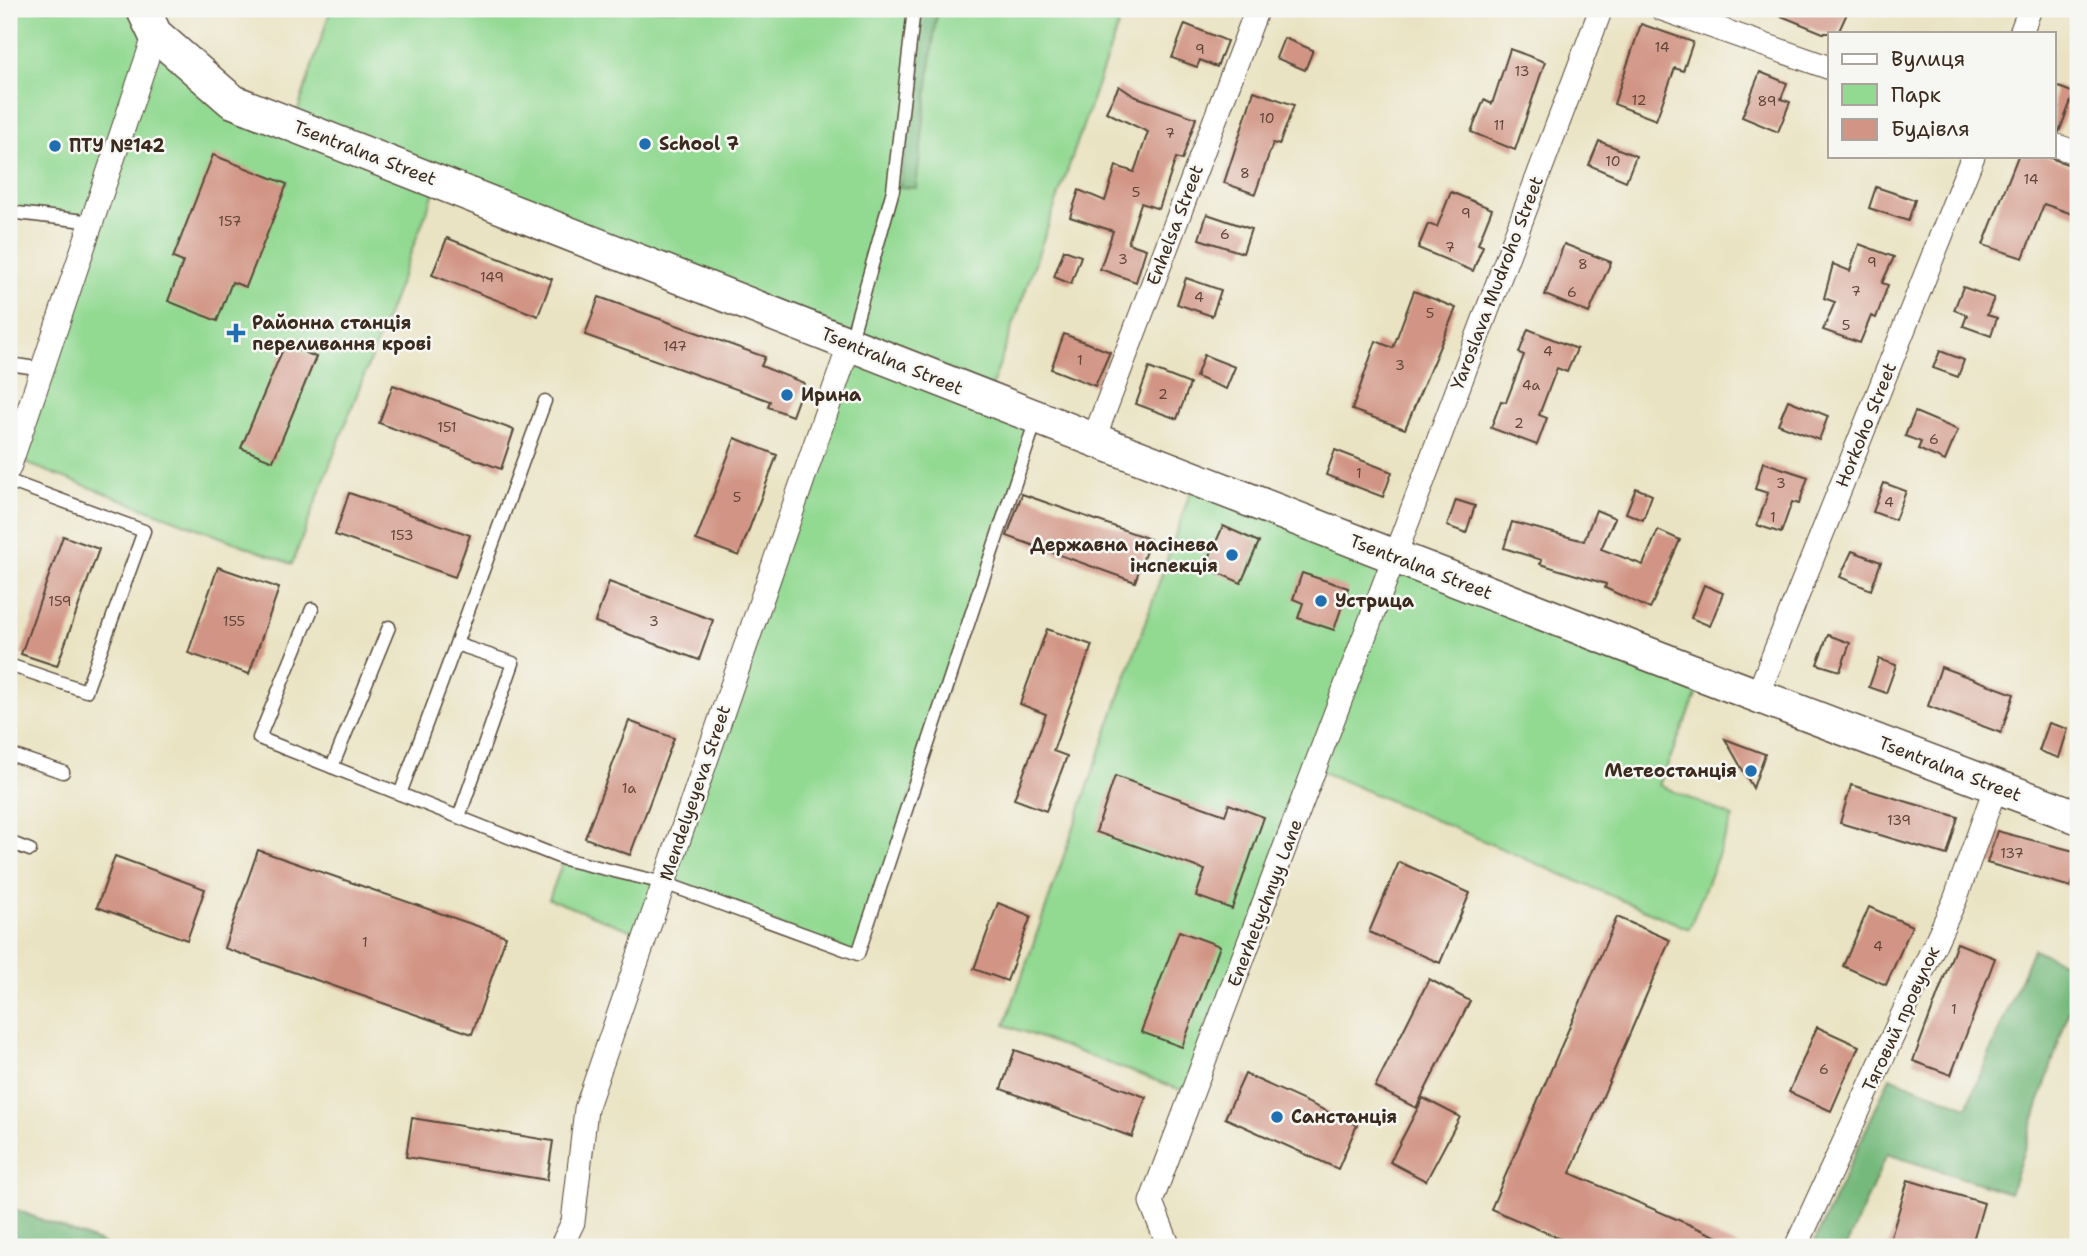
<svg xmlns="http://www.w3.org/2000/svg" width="2087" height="1256" font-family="'Shantell Sans',sans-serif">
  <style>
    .green { fill: #92d992; stroke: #668258; stroke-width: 2 }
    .forest { fill: #75b97c; stroke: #58724d; stroke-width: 2 }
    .building { fill: #d29585 }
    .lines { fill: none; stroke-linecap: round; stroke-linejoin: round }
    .lane-casing { stroke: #554637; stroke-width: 15 }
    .street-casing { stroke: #554637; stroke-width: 25 }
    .secondary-casing { stroke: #554637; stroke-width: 36 }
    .lane { stroke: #fff; stroke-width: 12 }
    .street { stroke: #fff; stroke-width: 23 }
    .secondary { stroke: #fff; stroke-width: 33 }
    .poi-dot { fill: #1f6fb2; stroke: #f6f6f2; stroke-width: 2.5 }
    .labels { text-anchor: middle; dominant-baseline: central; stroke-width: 5; stroke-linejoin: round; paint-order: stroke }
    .number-label { font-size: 14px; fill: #614538 }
    .poi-label { font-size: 18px; font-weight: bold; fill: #3b2a1e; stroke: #f6f6f2; text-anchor: start }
    .street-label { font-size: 18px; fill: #3b2a1e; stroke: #f6f6f2 }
  </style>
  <rect width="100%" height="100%" fill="#f6f6f2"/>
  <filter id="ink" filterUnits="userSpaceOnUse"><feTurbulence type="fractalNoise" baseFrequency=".0143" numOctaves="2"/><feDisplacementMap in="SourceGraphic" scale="14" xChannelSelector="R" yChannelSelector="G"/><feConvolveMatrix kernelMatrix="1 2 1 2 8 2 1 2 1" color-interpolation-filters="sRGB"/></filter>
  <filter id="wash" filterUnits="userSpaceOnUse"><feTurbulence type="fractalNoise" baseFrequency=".00686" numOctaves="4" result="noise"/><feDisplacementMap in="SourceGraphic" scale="28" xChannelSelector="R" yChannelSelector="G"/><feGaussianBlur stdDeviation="1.57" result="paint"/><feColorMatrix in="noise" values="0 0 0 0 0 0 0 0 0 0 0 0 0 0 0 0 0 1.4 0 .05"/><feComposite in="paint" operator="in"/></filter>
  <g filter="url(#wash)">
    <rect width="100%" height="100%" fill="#eae3c3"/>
    <g class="green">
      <polygon points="9,9 143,9 155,34 293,125 331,9 1124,9 987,400 1036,419 858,954 664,883 646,936 549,899 564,859 663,883 850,343 438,182 292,564 12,458 93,223 9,212"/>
      <polygon points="1195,479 1705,674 1659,785 1733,817 1689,929 1316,769 1192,1094 1005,1025"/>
    </g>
    <g class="forest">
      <polygon points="921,9 937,9 916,188 900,187"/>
      <polygon points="2033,949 2078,969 2078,983 2010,1193 1887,1154 1846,1247 1812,1247 1890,1077 1967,1107"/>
      <polygon points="9,1207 111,1247 9,1247"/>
    </g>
    <g id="blocks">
      <g class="building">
        <polygon points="1764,9 1849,9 1838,33 1823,33"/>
        <polygon points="1185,24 1227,41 1217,67 1200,60 1197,67 1172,58"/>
        <polygon points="1641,24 1693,42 1683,71 1675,68 1656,120 1614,104"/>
        <polygon points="1284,38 1313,50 1305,70 1276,58"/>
        <polygon points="1510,49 1545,62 1515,150 1471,132 1484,100 1492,104"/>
        <polygon points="1760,72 1787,83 1781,99 1790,102 1778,132 1742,117"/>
        <polygon points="2054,85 2074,93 2059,132 2054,131"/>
        <polygon points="1119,86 1134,96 1196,118 1182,160 1176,158 1159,209 1141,203 1128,243 1146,249 1136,282 1100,269 1113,231 1070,217 1079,190 1105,201 1116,166 1134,172 1148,132 1106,112"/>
        <polygon points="1254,91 1294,105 1279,145 1273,143 1255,194 1224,183"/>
        <polygon points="1599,141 1636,156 1626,181 1589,165"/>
        <polygon points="213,155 287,184 246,287 232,282 217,321 168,301 183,262 173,258"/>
        <polygon points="2018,156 2045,156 2078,168 2078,216 2044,204 2023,258 1983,245"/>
        <polygon points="1876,187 1915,200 1908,221 1869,208"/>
        <polygon points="1451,192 1492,209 1478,244 1483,246 1473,271 1418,248 1428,224 1437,227"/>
        <polygon points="1207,214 1251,229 1243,253 1199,239"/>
        <polygon points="447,238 552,279 538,316 432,275"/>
        <polygon points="1564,244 1611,262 1589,313 1545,295"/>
        <polygon points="1859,244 1894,257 1882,283 1888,285 1876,318 1871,316 1860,343 1823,330 1835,302 1824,298 1833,264 1850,271"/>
        <polygon points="1064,250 1081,256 1071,284 1054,277"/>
        <polygon points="1186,278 1221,290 1212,316 1177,304"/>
        <polygon points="1963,287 1994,298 1987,315 1997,318 1991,336 1963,326 1967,315 1954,310"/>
        <polygon points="1414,291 1456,308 1405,429 1352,410 1376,341 1393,348"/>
        <polygon points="599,297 765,357 761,366 804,383 792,416 768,407 770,401 585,335"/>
        <polygon points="1528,329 1577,349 1567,372 1557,368 1539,415 1547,418 1537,445 1491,428 1501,401 1506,402 1524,355 1519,353"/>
        <polygon points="1064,334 1110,352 1095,386 1051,369"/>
        <polygon points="285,344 316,357 273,461 241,448"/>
        <polygon points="1940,351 1964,360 1958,377 1933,368"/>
        <polygon points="1204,355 1235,367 1226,389 1196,377"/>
        <polygon points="1149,368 1190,384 1177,419 1136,404"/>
        <polygon points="393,385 514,430 501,469 379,423"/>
        <polygon points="1788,400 1828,416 1819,440 1778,424"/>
        <polygon points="1915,412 1958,430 1945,461 1918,449 1921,442 1905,436"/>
        <polygon points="735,438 777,455 739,556 696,540"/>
        <polygon points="1335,450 1392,472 1383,497 1326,475"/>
        <polygon points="1763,462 1808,477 1799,504 1792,502 1781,533 1757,525 1768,493 1755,489"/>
        <polygon points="1884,483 1906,491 1895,520 1873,512"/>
        <polygon points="1636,488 1652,495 1643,520 1626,513"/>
        <polygon points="349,493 470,535 455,577 335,535"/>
        <polygon points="1022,494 1150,539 1135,582 1007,536"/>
        <polygon points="1456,500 1475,506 1466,533 1447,526"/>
        <polygon points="1596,510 1615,518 1601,549 1643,565 1658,530 1680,540 1650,609 1605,588 1606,584 1540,564 1542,560 1504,548 1512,522 1584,541"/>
        <polygon points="1223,526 1259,542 1241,583 1205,567"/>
        <polygon points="63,536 99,549 57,666 21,654"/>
        <polygon points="1852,551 1881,562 1871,590 1840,577"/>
        <polygon points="218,567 279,588 249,674 188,653"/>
        <polygon points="1302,573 1348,588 1334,630 1298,618 1303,603 1293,599"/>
        <polygon points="609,582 713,620 699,660 595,622"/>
        <polygon points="1704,585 1723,593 1710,626 1691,618"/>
        <polygon points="1047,629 1092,645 1053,751 1067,756 1046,811 1014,799 1046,714 1020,704"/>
        <polygon points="1828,635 1850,643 1840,671 1817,664"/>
        <polygon points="1879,659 1896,665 1886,693 1869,687"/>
        <polygon points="1941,667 2014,694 2001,733 1928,706"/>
        <polygon points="629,721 674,738 630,855 585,838"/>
        <polygon points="2049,723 2068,729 2059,758 2039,751"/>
        <polygon points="1725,739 1765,754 1753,788"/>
        <polygon points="1115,776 1225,815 1229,804 1264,817 1232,909 1196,896 1205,870 1096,832"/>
        <polygon points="1851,785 1958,817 1947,855 1840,823"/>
        <polygon points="1997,831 2078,852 2078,864 2071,887 1987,863"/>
        <polygon points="258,850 506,936 472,1034 224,948"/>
        <polygon points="115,856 205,889 187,940 97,907"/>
        <polygon points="1399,862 1470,893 1440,963 1369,932"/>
        <polygon points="998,903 1031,916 1007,981 974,969"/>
        <polygon points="1869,907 1912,926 1886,985 1843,966"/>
        <polygon points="1617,917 1670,940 1570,1173 1741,1247 1580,1247 1491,1209"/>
        <polygon points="1179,931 1220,946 1182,1047 1141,1032"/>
        <polygon points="1957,943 1995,958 1951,1075 1913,1061"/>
        <polygon points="1429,979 1470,1001 1416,1108 1375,1087"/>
        <polygon points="1817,1027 1859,1046 1831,1111 1789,1092"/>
        <polygon points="1015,1050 1146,1097 1132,1137 1001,1089"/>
        <polygon points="1245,1074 1357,1125 1338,1169 1225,1118"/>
        <polygon points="1423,1098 1460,1117 1426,1181 1390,1162"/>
        <polygon points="412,1118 553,1141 547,1180 406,1157"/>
        <polygon points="1908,1180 1984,1203 1971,1247 1888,1247"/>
      </g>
    </g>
  </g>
  <g filter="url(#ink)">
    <use href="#blocks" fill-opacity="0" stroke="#554637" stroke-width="2"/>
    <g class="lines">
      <g class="lane-casing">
        <g id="lane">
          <polyline points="9,212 93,222"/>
          <polyline points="850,343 893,190 914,9"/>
          <polyline points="9,364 43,369"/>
          <polyline points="9,481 144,531 86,691 9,665"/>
          <polyline points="312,609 259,738 564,859 664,883 858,954 1036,420"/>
          <polyline points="456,644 545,401"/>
          <polyline points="9,754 63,772"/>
          <polyline points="332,767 389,627"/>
          <polyline points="400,794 456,644 513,663 459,817"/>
          <polyline points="9,842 30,850"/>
        </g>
      </g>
      <g class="street-casing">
        <g id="street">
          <polyline points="1662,9 1830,68"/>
          <polyline points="2021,33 2030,9"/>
          <polyline points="2054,145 2078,153"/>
          <polyline points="1093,441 1257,9"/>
          <polyline points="9,468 155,34"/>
          <polyline points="1758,694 1973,156"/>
          <polyline points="561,1247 573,1222 586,1109 850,343"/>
          <polyline points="1169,1247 1151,1202 1601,9"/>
          <polyline points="1796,1247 1955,900 1996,786"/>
        </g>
      </g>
      <g class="secondary-casing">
        <path id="secondary" d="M143 9 155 34 232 101C846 343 1460 585 2078 817"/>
      </g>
      <use href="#lane" class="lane"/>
      <use href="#street" class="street"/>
      <use href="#secondary" class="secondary"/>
    </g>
  </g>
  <g class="poi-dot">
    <circle cx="645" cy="144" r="7"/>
    <circle cx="55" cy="146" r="7"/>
    <path d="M232.5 322.5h7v7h7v7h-7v7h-7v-7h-7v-7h7z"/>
    <circle cx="787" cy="395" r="7"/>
    <circle cx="1232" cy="555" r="7"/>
    <circle cx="1321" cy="601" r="7"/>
    <circle cx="1751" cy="771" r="7"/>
    <circle cx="1277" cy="1117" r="7"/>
  </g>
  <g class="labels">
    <g class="number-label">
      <text x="1662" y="47">14</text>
      <text x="1200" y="49">9</text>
      <text x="1522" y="71">13</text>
      <text x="1639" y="100">12</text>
      <text x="1767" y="101">89</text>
      <text x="1267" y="118">10</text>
      <text x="1499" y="125">11</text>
      <text x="1170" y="133">7</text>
      <text x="1613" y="161">10</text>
      <text x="1245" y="173">8</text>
      <text x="2031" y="179">14</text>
      <text x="1136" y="192">5</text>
      <text x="1466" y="213">9</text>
      <text x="230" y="221">157</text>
      <text x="1225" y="234">6</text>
      <text x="1450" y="247">7</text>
      <text x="1123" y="259">3</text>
      <text x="1872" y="262">9</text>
      <text x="1583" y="264">8</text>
      <text x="492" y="277">149</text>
      <text x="1856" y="291">7</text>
      <text x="1572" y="292">6</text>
      <text x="1199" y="297">4</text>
      <text x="1430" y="313">5</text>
      <text x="1846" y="325">5</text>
      <text x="675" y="346">147</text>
      <text x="1548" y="351">4</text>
      <text x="1080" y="360">1</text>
      <text x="1400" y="365">3</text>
      <text x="1531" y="385">4а</text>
      <text x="1163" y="394">2</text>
      <text x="1519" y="423">2</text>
      <text x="447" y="427">151</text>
      <text x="1934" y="439">6</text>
      <text x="1359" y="473">1</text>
      <text x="1781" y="483">3</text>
      <text x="737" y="497">5</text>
      <text x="1889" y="502">4</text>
      <text x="1773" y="517">1</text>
      <text x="402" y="535">153</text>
      <text x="60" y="601">159</text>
      <text x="234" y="621">155</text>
      <text x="654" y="621">3</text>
      <text x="629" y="788">1а</text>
      <text x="1899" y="820">139</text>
      <text x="2012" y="853">137</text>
      <text x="365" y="942">1</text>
      <text x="1878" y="946">4</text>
      <text x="1954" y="1009">1</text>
      <text x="1824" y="1069">6</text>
    </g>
    <g class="poi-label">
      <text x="659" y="144">School 7</text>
      <text x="69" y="146">ПТУ №142</text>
      <text x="252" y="323">Районна станція<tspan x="252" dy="21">переливання крові</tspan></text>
      <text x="801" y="395">Ирина</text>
      <text x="1218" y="545" text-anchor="end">Державна насiнева<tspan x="1218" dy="21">iнспекцiя</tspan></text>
      <text x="1335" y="601">Устрица</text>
      <text x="1737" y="771" text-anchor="end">Метеостанція</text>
      <text x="1291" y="1117">Санстанція</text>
    </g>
    <g class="street-label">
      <text transform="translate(365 153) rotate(21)">Tsentralna Street</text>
      <text transform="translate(1175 225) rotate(-69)">Enhelsa Street</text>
      <text transform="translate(1497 283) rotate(-69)">Yaroslava Mudroho Street</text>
      <text transform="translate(892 361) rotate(22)">Tsentralna Street</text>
      <text transform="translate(1866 425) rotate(-68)">Horkoho Street</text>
      <text transform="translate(1421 567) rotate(21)">Tsentralna Street</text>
      <text transform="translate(1950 769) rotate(21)">Tsentralna Street</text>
      <text transform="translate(695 793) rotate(-71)">Mendelyeyeva Street</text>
      <text transform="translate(1265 903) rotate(-69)">Enerhetychnyy Lane</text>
      <text transform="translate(1901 1019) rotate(-65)">Тяговий провулок</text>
    </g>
  </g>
  <rect width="2087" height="1256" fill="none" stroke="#f6f6f2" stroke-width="35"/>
  <rect x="1828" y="32" width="228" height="126" fill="#f6f6f2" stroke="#aba49d" stroke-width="2"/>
  <rect x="1842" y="54" width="35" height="10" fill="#ffffff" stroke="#aba49d" stroke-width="2"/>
  <text x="1891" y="66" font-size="21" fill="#3b2a1e">Вулиця</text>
  <rect x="1842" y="84" width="35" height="21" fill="#92d992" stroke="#aba49d" stroke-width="2"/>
  <text x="1891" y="102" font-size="21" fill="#3b2a1e">Парк</text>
  <rect x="1842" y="119" width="35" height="21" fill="#d29585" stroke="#aba49d" stroke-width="2"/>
  <text x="1891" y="136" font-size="21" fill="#3b2a1e">Будівля</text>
</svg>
